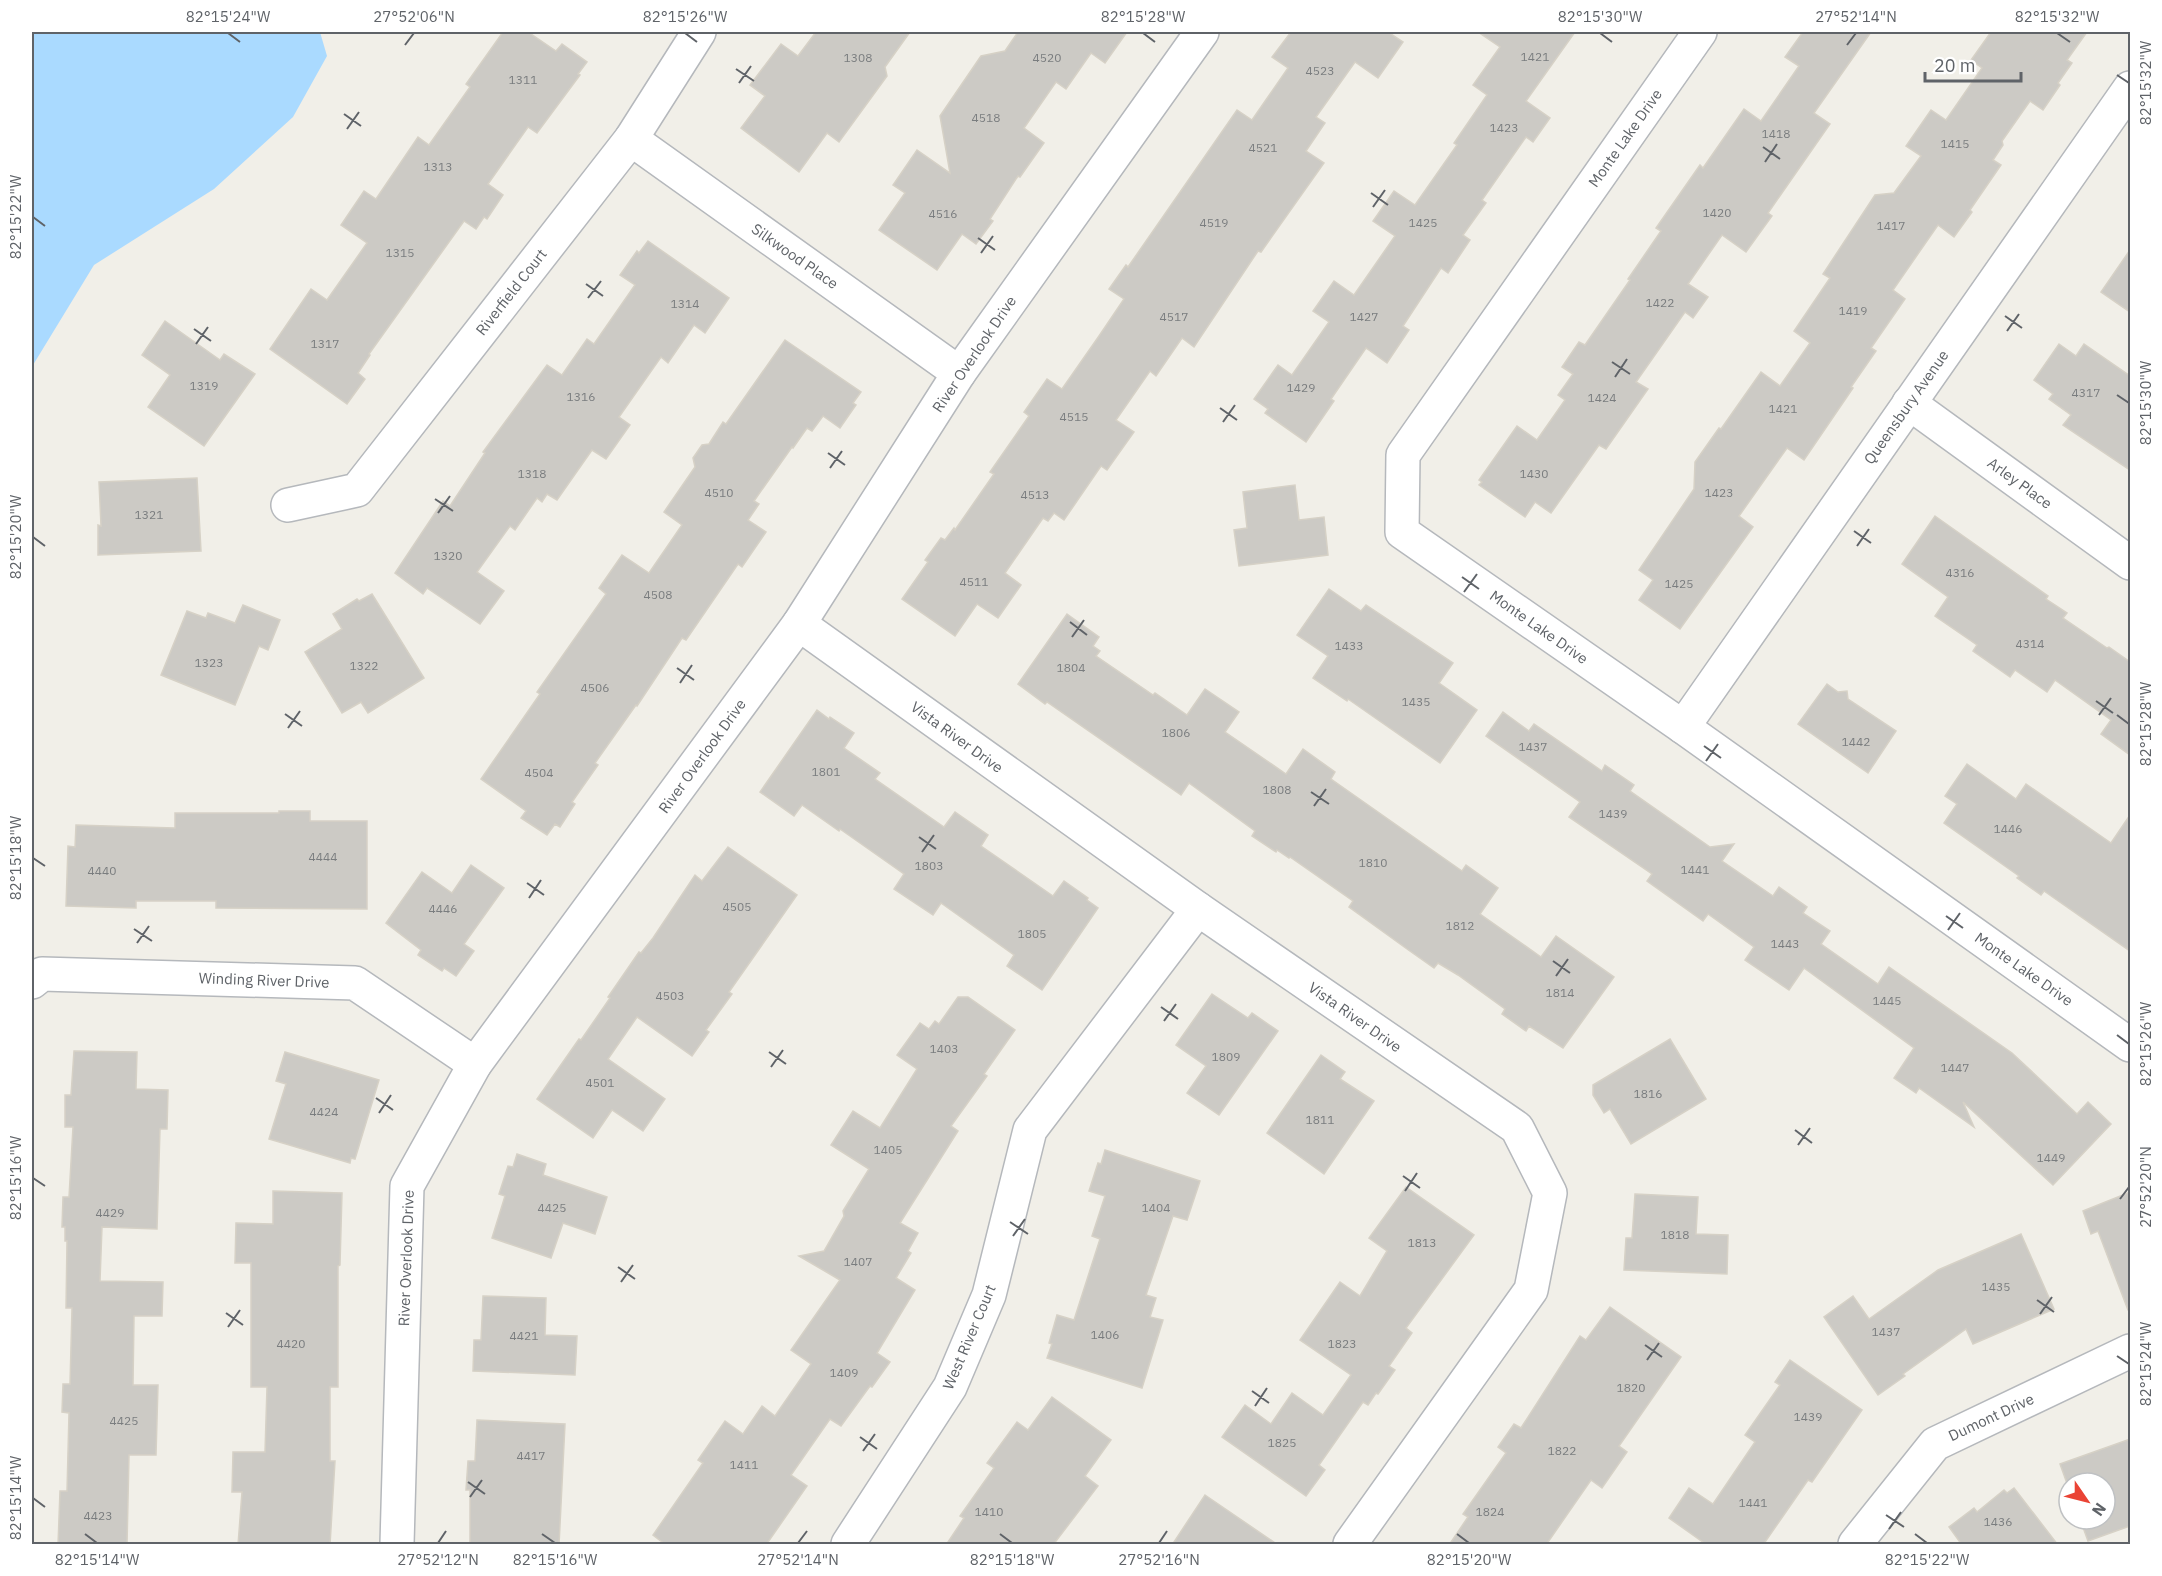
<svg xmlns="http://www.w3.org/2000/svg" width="2162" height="1576" font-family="'IBM Plex Sans',sans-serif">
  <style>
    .water { fill: #aadaff }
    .building { fill: #cccac5; stroke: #d6d1c6; stroke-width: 1.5 }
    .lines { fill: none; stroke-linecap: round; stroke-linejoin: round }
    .minor-casing { stroke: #b5b8bc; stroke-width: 36 }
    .minor { stroke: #fff; stroke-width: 33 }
    .ticks { fill: none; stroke: #5f6368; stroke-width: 2 }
    .labels { text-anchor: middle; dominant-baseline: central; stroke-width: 5; stroke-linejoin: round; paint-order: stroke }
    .number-label { font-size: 12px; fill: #7a7d7f }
    .street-label { font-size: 15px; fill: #5f6368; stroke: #fff }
    .neatline { fill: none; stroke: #5f6368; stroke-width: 2 }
    .ticks-label { font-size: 15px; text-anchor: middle; fill: #5f6368 }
  </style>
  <rect width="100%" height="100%" fill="#f1efe8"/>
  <polygon class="water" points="32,32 320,32 327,56 293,117 214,189 94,265 33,365 32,372"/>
  <g class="building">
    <polygon points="503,32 528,32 556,51 562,44 587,62 578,74 580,75 537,133 528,127 488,184 503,195 487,219 484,217 476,229 464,221 369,354 370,355 358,373 365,379 347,404 270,349 311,289 327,300 367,243 341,225 364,191 376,199 418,137 429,145 470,87 466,84"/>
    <polygon points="816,32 910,32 885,67 887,76 839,142 827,133 799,172 741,128 765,96 750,85 781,44 798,56"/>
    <polygon points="1018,32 1127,32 1105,63 1091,53 1066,89 1056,82 1024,128 1044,143 1020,177 1018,176 990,219 993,221 976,244 962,234 937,270 879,230 905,193 893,185 917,150 950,173 940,116 981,56 1005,51"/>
    <polygon points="1291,32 1388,32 1403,42 1378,78 1355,62 1316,117 1325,123 1306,151 1324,163 1261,252 1258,251 1194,347 1182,338 1156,376 1150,371 1116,420 1134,432 1107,470 1101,466 1064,520 1054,513 1048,521 1043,518 1005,573 1021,585 998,618 977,604 955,636 902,599 928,562 925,560 941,538 945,540 954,528 955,530 994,474 990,472 1029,416 1024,412 1047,379 1062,389 1099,336 1124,299 1109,289 1126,265 1128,267 1237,110 1252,120 1288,68 1272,57"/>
    <polygon points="1478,32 1575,32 1526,101 1550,118 1533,142 1526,137 1482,200 1486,203 1463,235 1470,240 1448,273 1441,268 1403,326 1409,330 1387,363 1366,348 1331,399 1334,401 1306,442 1265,413 1268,409 1254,399 1278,365 1292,375 1329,322 1313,311 1334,281 1354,295 1395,236 1373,221 1394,191 1415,205 1457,145 1454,143 1487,95 1473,85 1500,47"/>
    <polygon points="1803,32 1871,32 1814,113 1830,124 1768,213 1772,216 1746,252 1722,235 1688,284 1708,297 1693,318 1685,312 1636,382 1648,389 1606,449 1599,445 1551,513 1535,502 1525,517 1479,485 1482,482 1479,480 1517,426 1537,440 1565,400 1558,395 1573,374 1562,367 1579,342 1585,345 1630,280 1628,279 1661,231 1656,228 1700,165 1703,168 1744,109 1761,121 1799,66 1785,57"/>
    <polygon points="1991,32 2087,32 2067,60 2072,63 2058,83 2060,85 2043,110 2030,101 2002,141 2003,145 1993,160 2001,165 1970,210 1972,212 1954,237 1938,225 1893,290 1905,299 1871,348 1876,351 1851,387 1853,388 1804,460 1787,448 1739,516 1753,527 1680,629 1639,600 1653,580 1639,570 1694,489 1695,462 1719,428 1721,429 1761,372 1780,386 1810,343 1794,331 1830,278 1823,274 1875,195 1894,193 1921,156 1906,146 1931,110 1946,120 1982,68 1971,60"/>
    <polygon points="648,241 729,298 705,333 694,325 668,363 661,357 619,417 630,425 606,459 592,450 557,500 547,494 542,502 537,498 515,530 510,526 477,572 504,591 480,624 427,588 423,594 395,573 443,501 450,506 485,453 483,452 547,365 562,375 587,339 594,344 635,285 620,275 637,251 639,253"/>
    <polygon points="2130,250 2130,312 2101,292"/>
    <polygon points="165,321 220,360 224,354 255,374 204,446 148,407 170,375 142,355"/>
    <polygon points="785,340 861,392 853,403 856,405 840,428 823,416 812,431 807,428 793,448 792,447 754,501 759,504 748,520 766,532 742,567 738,564 686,640 682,638 637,706 636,705 595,763 598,765 572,802 575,804 560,827 555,824 547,835 521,818 526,811 481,779 540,694 537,692 606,594 599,588 622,555 649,573 682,525 664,512 695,467 693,458 702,445 709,444 723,422 726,424"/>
    <polygon points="2059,344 2076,356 2084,344 2130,376 2130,470 2063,425 2071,415 2049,399 2053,394 2034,380"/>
    <polygon points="197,478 201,551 98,555 98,525 101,526 99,482"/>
    <polygon points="1295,485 1299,520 1324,517 1328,555 1239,566 1234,530 1247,528 1243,492"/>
    <polygon points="1935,516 2048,596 2046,599 2067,613 2063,618 2107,648 2109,647 2130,662 2130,755 2101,734 2111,720 2055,680 2047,692 2015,670 2010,677 1973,651 1977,645 1935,616 1948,597 1902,564"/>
    <polygon points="1329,589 1361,611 1366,605 1453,663 1439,683 1477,710 1440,763 1348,699 1347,701 1313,678 1328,656 1297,635"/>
    <polygon points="372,594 424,678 368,713 361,702 342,713 305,652 342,629 333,614 357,599 359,601"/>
    <polygon points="243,605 280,620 268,650 259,646 235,705 161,675 187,611 206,618 208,613 235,623"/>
    <polygon points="1067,614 1099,637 1093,646 1100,651 1096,656 1153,695 1155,693 1187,715 1205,689 1239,712 1225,732 1286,774 1303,749 1335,772 1331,779 1462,871 1466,865 1498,888 1480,914 1541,957 1556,936 1614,977 1563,1048 1529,1026 1526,1031 1502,1014 1505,1009 1458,975 1438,963 1434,968 1407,949 1349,907 1353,901 1290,857 1289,858 1277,850 1276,852 1252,836 1255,831 1189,783 1181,795 1047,702 1045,704 1018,684"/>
    <polygon points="1827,684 1838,692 1847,691 1848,699 1896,731 1868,773 1798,724"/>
    <polygon points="817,710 829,719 830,717 854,733 844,748 880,773 875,779 944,827 955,812 988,835 981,846 1053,896 1064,881 1088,898 1087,900 1098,908 1042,990 1007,966 1014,955 941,903 933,915 894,889 904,874 840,829 839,831 802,805 794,816 760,792"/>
    <polygon points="1503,712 1529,731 1534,724 1602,771 1605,765 1634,785 1630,791 1710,847 1734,844 1722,861 1773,896 1779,887 1807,907 1803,913 1830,931 1821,944 1878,984 1889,967 2012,1053 2077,1114 2088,1102 2111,1124 2053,1185 1963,1102 1974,1127 1919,1088 1916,1093 1894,1078 1914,1048 1804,968 1789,990 1745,960 1754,947 1708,914 1703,921 1647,881 1652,874 1569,817 1580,802 1486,736"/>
    <polygon points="1967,764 2016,799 2026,784 2111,843 2130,815 2130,951 2044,891 2041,895 2017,878 2019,876 1944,823 1957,804 1945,796"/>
    <polygon points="279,811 310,811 310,821 367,821 367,909 216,908 216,901 136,901 136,908 66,906 68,846 75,847 76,825 175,828 175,813 279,813"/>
    <polygon points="728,847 797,895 729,992 732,994 706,1030 709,1032 692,1056 637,1017 608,1059 665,1099 643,1131 612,1110 593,1138 537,1099 579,1039 581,1040 610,998 608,997 639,952 641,953 653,938 695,875 702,881"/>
    <polygon points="471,865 504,888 464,944 474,951 456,976 444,968 442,971 418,955 421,950 386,923 422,872 452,893"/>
    <polygon points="1212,994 1248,1018 1252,1013 1278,1031 1219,1115 1187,1093 1206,1066 1176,1045"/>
    <polygon points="958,997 968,997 1015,1030 984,1074 987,1076 951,1126 958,1131 900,1223 918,1233 908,1251 911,1253 896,1278 915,1290 877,1353 890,1362 872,1387 870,1386 841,1426 830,1419 791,1475 807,1486 766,1545 666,1545 653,1535 703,1463 698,1460 725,1421 743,1434 762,1406 775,1416 811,1364 791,1350 840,1280 799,1256 824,1251 844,1216 843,1211 869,1169 831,1145 853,1111 880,1128 917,1069 897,1055 920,1023 929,1029 935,1021 939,1024"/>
    <polygon points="1670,1039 1706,1099 1631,1144 1610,1109 1604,1113 1593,1095 1593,1085"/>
    <polygon points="74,1051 137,1052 136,1089 168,1090 167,1129 160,1129 157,1229 102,1227 100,1281 163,1282 162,1316 134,1316 133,1385 158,1385 156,1455 129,1455 127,1545 58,1545 60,1491 67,1491 69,1413 62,1412 63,1384 70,1384 72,1308 66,1308 67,1241 65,1241 65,1227 62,1227 63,1197 69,1197 73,1127 65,1127 65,1095 71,1095"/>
    <polygon points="285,1052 379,1080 355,1159 351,1158 350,1163 269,1139 286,1084 276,1081"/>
    <polygon points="1321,1055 1345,1072 1340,1079 1374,1101 1324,1174 1267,1133"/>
    <polygon points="1105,1150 1200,1181 1187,1220 1173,1216 1146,1295 1156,1298 1150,1317 1163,1320 1142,1388 1047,1358 1052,1344 1049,1343 1057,1315 1074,1320 1100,1239 1092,1236 1105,1196 1089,1191 1098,1163 1101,1164"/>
    <polygon points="517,1154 546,1164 543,1175 607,1197 595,1234 563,1223 551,1258 492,1238 505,1196 499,1194 508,1166 513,1167"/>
    <polygon points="1406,1187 1474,1235 1406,1328 1412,1333 1389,1366 1395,1370 1378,1394 1376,1393 1368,1405 1363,1402 1319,1465 1325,1470 1306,1496 1222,1437 1245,1405 1271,1424 1292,1393 1323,1415 1351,1375 1300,1340 1340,1282 1360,1296 1387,1251 1369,1238"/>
    <polygon points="273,1191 342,1193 340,1265 338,1266 338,1387 330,1387 330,1461 335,1461 330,1545 238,1545 242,1492 232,1492 233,1452 265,1452 267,1387 251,1387 251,1263 235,1263 236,1223 273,1224"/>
    <polygon points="2130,1192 2130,1310 2128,1310 2098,1231 2091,1234 2083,1211"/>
    <polygon points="1635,1194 1698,1197 1696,1234 1728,1235 1727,1274 1624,1270 1626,1238 1632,1238"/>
    <polygon points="2021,1234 2054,1309 1973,1344 1966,1329 1903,1374 1905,1376 1878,1395 1824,1317 1853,1296 1869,1319 1938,1270"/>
    <polygon points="483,1296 546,1298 545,1335 577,1336 575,1375 473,1371 474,1340 481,1340"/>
    <polygon points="1610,1307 1681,1357 1619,1446 1627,1452 1602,1488 1591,1480 1546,1545 1449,1545 1468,1517 1463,1514 1506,1453 1498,1447 1514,1424 1521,1428 1580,1336 1586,1340"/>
    <polygon points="1790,1360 1862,1410 1812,1482 1808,1480 1763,1545 1707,1545 1669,1518 1689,1488 1713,1504 1755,1442 1745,1435 1780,1385 1775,1382"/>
    <polygon points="1052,1397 1111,1440 1085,1476 1098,1486 1053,1545 946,1545 964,1518 960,1516 994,1468 987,1463 1017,1422 1028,1430"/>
    <polygon points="477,1420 565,1424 559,1545 470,1545 470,1490 466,1490 468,1461 475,1461"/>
    <polygon points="2130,1439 2130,1526 2088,1541 2080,1519 2105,1519 2105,1483 2069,1483 2069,1489 2060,1464"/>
    <polygon points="2014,1488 2058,1545 1962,1545 1949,1527 1974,1508 1977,1512 2004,1490 2007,1493"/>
    <polygon points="1205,1495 1278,1545 1172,1545"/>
  </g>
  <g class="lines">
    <g class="minor-casing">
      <g id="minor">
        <polyline points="1700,32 1403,455 1402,532 1683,727 2130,1045"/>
        <polyline points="631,139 959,373"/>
        <polyline points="1909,403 2130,563"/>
        <polyline points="288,505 357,490 631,139 699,32"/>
        <polyline points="799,624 1198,909 1517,1128 1550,1193 1531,1290 1350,1544"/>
        <polyline points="1683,727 2130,88"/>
        <polyline points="32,982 42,974 355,983 475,1064"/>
        <polyline points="397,1544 407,1186 475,1064 799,624 959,373 1202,32"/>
        <polyline points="848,1544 950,1387 989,1295 1030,1130 1198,909"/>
        <polyline points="1855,1544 1935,1444 2130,1351"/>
      </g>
    </g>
    <use href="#minor" class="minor"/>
  </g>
  <path class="ticks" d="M228 33 240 42M685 33 697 42M1143 33 1155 42M1600 33 1612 42M2057 33 2070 42M405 45 414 33M1847 45 1856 33M736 69 754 81M2117 75 2129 83M739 83 751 66M344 114 361 126M347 129 359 112M1763 147 1780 159M1765 162 1777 144M1371 193 1388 205M1373 207 1385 190M33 217 45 226M978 238 995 250M981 253 993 236M586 284 603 296M588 298 601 281M2005 316 2022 328M194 329 211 341M2007 331 2019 314M196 344 208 327M1612 362 1630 374M1615 377 1627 359M2117 395 2129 403M1220 408 1237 420M1223 422 1235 405M828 453 845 465M830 468 842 451M435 499 453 511M438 513 450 496M1854 531 1871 543M33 537 45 546M1857 546 1869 529M1462 577 1479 589M1464 592 1477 574M1070 622 1087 635M1072 637 1084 620M677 668 694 680M680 683 692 665M2096 701 2113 713M285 714 302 726M2099 715 2111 698M2117 715 2129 724M288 728 300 711M1704 746 1721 758M1706 761 1718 744M1311 792 1329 804M1314 806 1326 789M919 837 936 849M922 852 934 835M33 858 45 866M527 883 544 895M529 898 541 880M1946 916 1963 928M134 929 152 941M1948 930 1960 913M137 943 149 926M1553 961 1570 973M1556 976 1568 959M1161 1007 1178 1019M1164 1021 1176 1004M2117 1035 2129 1044M769 1052 786 1064M771 1067 783 1050M376 1098 393 1110M379 1113 391 1095M1795 1130 1812 1143M1798 1145 1810 1128M1403 1176 1420 1188M33 1178 45 1186M1405 1191 1417 1173M2120 1199 2129 1187M1010 1222 1028 1234M1013 1236 1025 1219M618 1267 635 1279M621 1282 633 1265M2037 1300 2054 1312M226 1313 243 1325M2040 1314 2052 1297M228 1327 240 1310M1645 1345 1662 1357M2117 1356 2129 1364M1647 1360 1659 1343M1252 1391 1269 1403M1255 1406 1267 1388M860 1437 877 1449M863 1451 875 1434M468 1482 485 1494M470 1497 482 1480M33 1498 45 1507M1886 1515 1904 1527M1889 1529 1901 1512M85 1534 97 1543M542 1534 555 1543M1000 1534 1012 1543M1457 1534 1469 1543M1915 1534 1927 1543M438 1543 446 1531M798 1543 807 1531M1159 1543 1167 1531"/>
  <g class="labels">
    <g class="number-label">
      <text x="1535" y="56">1421</text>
      <text x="858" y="57">1308</text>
      <text x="1047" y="57">4520</text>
      <text x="1320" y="70">4523</text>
      <text x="523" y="79">1311</text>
      <text x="986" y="117">4518</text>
      <text x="1504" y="127">1423</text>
      <text x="1776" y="133">1418</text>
      <text x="1955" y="143">1415</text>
      <text x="1263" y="147">4521</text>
      <text x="438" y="166">1313</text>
      <text x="1717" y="212">1420</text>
      <text x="943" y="213">4516</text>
      <text x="1214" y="222">4519</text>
      <text x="1423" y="222">1425</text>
      <text x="1891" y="225">1417</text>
      <text x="400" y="252">1315</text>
      <text x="1660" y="302">1422</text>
      <text x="685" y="303">1314</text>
      <text x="1853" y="310">1419</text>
      <text x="1174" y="316">4517</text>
      <text x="1364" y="316">1427</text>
      <text x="325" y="343">1317</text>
      <text x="204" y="385">1319</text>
      <text x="1301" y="387">1429</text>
      <text x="2086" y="392">4317</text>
      <text x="581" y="396">1316</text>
      <text x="1602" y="397">1424</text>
      <text x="1783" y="408">1421</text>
      <text x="1074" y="416">4515</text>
      <text x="532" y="473">1318</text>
      <text x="1534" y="473">1430</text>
      <text x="719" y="492">4510</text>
      <text x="1719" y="492">1423</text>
      <text x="1035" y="494">4513</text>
      <text x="149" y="514">1321</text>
      <text x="448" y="555">1320</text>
      <text x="1960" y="572">4316</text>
      <text x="974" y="581">4511</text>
      <text x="1679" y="583">1425</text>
      <text x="658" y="594">4508</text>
      <text x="2030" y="643">4314</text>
      <text x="1349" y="645">1433</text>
      <text x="209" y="662">1323</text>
      <text x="364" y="665">1322</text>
      <text x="1071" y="667">1804</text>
      <text x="595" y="687">4506</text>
      <text x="1416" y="701">1435</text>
      <text x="1176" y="732">1806</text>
      <text x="1856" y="741">1442</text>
      <text x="1533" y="746">1437</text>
      <text x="826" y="771">1801</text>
      <text x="539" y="772">4504</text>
      <text x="1277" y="789">1808</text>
      <text x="1613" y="813">1439</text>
      <text x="2008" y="828">1446</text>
      <text x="323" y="856">4444</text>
      <text x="1373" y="862">1810</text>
      <text x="929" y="865">1803</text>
      <text x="1695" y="869">1441</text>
      <text x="102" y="870">4440</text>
      <text x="737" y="906">4505</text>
      <text x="443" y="908">4446</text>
      <text x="1460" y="925">1812</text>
      <text x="1032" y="933">1805</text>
      <text x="1785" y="943">1443</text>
      <text x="1560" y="992">1814</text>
      <text x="670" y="995">4503</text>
      <text x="1887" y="1000">1445</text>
      <text x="944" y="1048">1403</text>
      <text x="1226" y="1056">1809</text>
      <text x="1955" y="1067">1447</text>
      <text x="600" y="1082">4501</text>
      <text x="1648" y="1093">1816</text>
      <text x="324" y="1111">4424</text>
      <text x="1320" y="1119">1811</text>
      <text x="888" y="1149">1405</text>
      <text x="2051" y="1157">1449</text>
      <text x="552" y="1207">4425</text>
      <text x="1156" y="1207">1404</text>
      <text x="110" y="1212">4429</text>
      <text x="1675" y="1234">1818</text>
      <text x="1422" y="1242">1813</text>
      <text x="858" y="1261">1407</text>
      <text x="1996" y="1286">1435</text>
      <text x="1886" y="1331">1437</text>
      <text x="1105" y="1334">1406</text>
      <text x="524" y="1335">4421</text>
      <text x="291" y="1343">4420</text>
      <text x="1342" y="1343">1823</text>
      <text x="844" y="1372">1409</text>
      <text x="1631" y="1387">1820</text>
      <text x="1808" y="1416">1439</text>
      <text x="124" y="1420">4425</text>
      <text x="1282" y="1442">1825</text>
      <text x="1562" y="1450">1822</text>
      <text x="531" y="1455">4417</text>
      <text x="744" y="1464">1411</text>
      <text x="1753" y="1502">1441</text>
      <text x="989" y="1511">1410</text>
      <text x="1490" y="1511">1824</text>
      <text x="98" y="1515">4423</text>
      <text x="1998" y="1521">1436</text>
    </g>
    <g class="street-label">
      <text transform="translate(1625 138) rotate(-55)">Monte Lake Drive</text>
      <text transform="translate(795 256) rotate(35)">Silkwood Place</text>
      <text transform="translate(511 292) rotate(-52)">Riverfield Court</text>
      <text transform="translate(974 354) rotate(-56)">River Overlook Drive</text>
      <text transform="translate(1906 407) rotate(-55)">Queensbury Avenue</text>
      <text transform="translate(2020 483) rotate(36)">Arley Place</text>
      <text transform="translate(1539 627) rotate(35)">Monte Lake Drive</text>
      <text transform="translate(957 737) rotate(36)">Vista River Drive</text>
      <text transform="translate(702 756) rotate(-54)">River Overlook Drive</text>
      <text transform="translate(2024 969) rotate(35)">Monte Lake Drive</text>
      <text transform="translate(264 980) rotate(2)">Winding River Drive</text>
      <text transform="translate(1355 1017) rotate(35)">Vista River Drive</text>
      <text transform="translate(406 1258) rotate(-88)">River Overlook Drive</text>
      <text transform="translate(969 1337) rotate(-67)">West River Court</text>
      <text transform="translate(1991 1417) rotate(-25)">Dumont Drive</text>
    </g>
  </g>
  <rect width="2162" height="1576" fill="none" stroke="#ffffff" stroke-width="66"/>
  <g transform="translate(2087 1501) rotate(125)"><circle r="28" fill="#ffffff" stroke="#bfc1c3" stroke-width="1.5"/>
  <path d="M0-4.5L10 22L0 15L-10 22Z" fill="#ea4335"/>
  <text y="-9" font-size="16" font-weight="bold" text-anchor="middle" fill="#5f6368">N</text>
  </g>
  <path d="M1925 72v9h96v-9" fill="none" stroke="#5f6368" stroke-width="3"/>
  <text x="1934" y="72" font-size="18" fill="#5f6368" stroke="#ffffff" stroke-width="4.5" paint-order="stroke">20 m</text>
  <rect x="33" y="33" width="2096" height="1510" class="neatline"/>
  <g class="ticks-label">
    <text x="228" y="22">82°15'24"W</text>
    <text x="414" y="22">27°52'06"N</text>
    <text x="685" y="22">82°15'26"W</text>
    <text x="1143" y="22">82°15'28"W</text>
    <text x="1600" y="22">82°15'30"W</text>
    <text x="1856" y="22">27°52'14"N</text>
    <text x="2057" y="22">82°15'32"W</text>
    <text transform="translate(2146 83) rotate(-90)" y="5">82°15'32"W</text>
    <text transform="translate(16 217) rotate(-90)" y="5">82°15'22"W</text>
    <text transform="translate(2146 403) rotate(-90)" y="5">82°15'30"W</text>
    <text transform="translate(16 537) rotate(-90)" y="5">82°15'20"W</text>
    <text transform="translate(2146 724) rotate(-90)" y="5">82°15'28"W</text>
    <text transform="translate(16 858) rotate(-90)" y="5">82°15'18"W</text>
    <text transform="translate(2146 1044) rotate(-90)" y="5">82°15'26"W</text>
    <text transform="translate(16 1178) rotate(-90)" y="5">82°15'16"W</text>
    <text transform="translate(2146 1187) rotate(-90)" y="5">27°52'20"N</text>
    <text transform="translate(2146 1364) rotate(-90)" y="5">82°15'24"W</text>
    <text transform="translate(16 1498) rotate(-90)" y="5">82°15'14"W</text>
    <text x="97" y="1565">82°15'14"W</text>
    <text x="438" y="1565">27°52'12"N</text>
    <text x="555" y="1565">82°15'16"W</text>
    <text x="798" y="1565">27°52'14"N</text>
    <text x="1012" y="1565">82°15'18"W</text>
    <text x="1159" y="1565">27°52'16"N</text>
    <text x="1469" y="1565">82°15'20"W</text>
    <text x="1927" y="1565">82°15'22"W</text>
  </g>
</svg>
